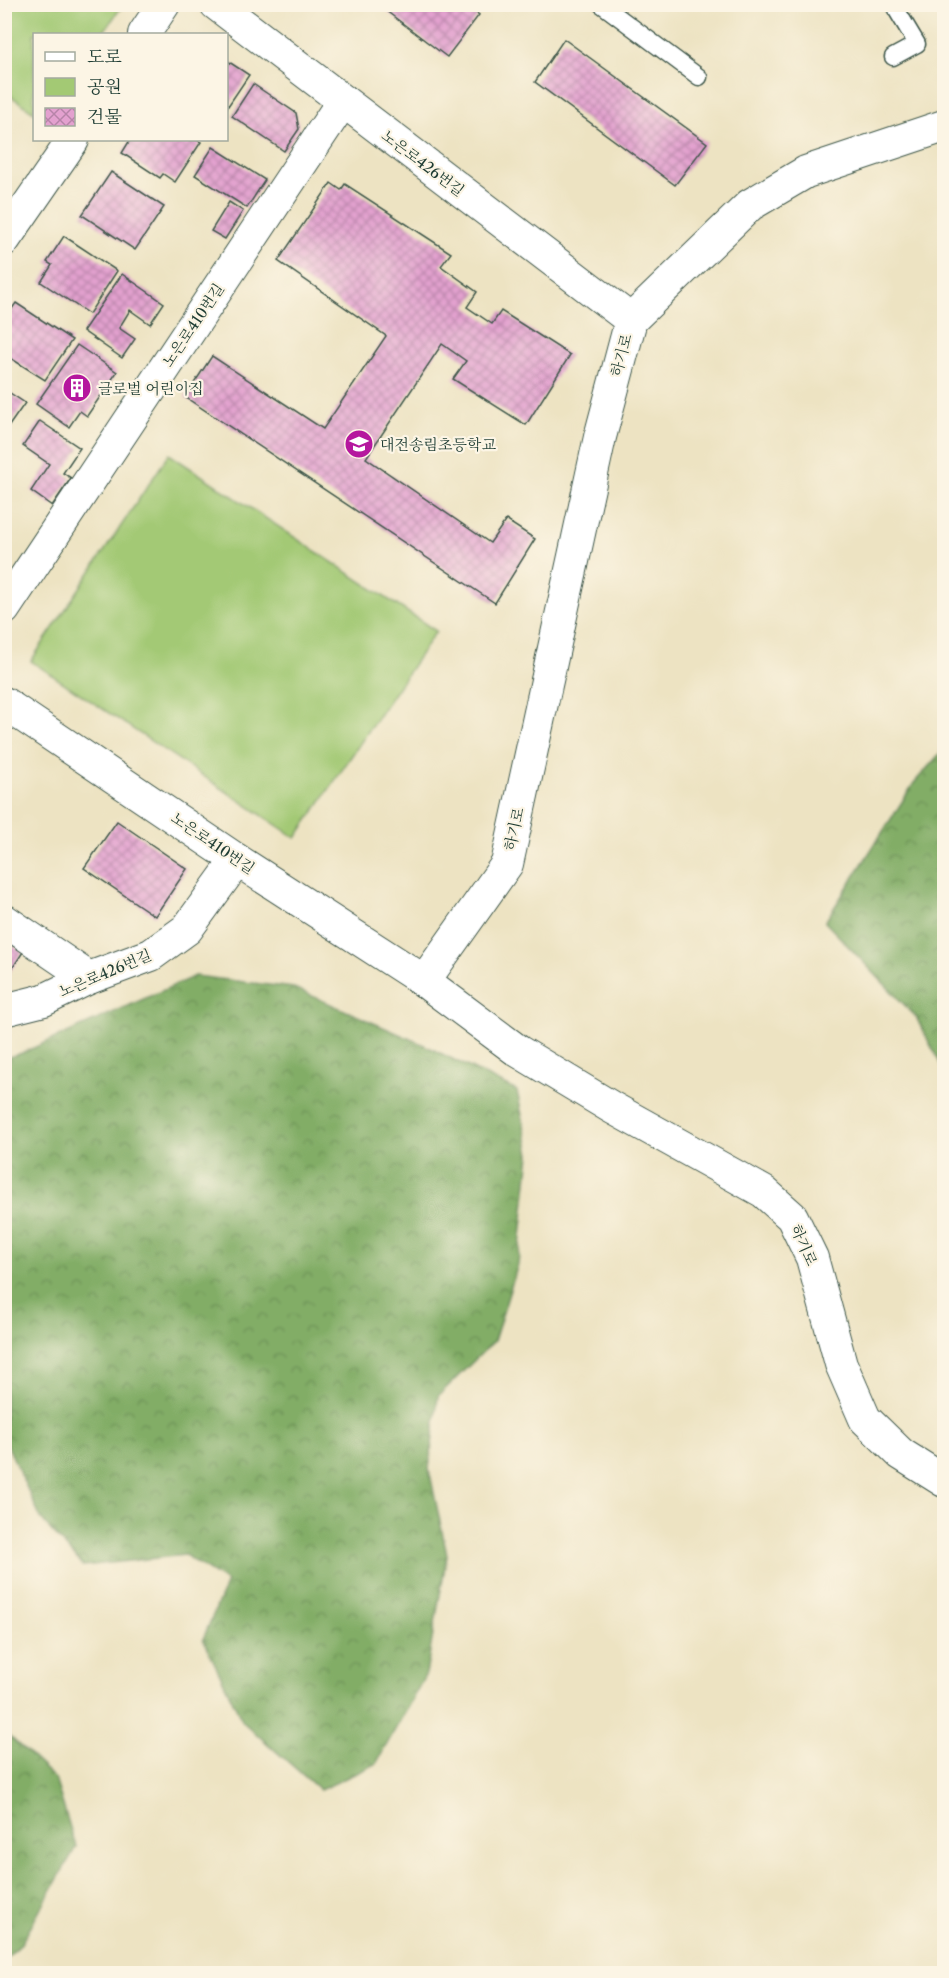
<svg xmlns="http://www.w3.org/2000/svg" width="949" height="1978" font-family="'Libre Caslon Text','Noto Serif KR',serif">
  <style>
    .forest { fill: url(#forest-crowns); stroke: #50754d; stroke-width: 1.5 }
    .park { fill: #a3c974; stroke: #618354; stroke-width: 1.5 }
    .building { fill: url(#building-cross-hatch) }
    .lines { fill: none; stroke-linecap: round; stroke-linejoin: round }
    .service-casing { stroke: #3e5649; stroke-width: 19 }
    .minor-casing { stroke: #3e5649; stroke-width: 34 }
    .service { stroke: #fff; stroke-width: 16 }
    .minor { stroke: #fff; stroke-width: 32 }
    .labels { text-anchor: middle; dominant-baseline: central; stroke-width: 4.5; stroke-linejoin: round; paint-order: stroke }
    .street-label { font-size: 15px; fill: #1f3d34; stroke: #fcf5e5 }
    .poi-label { font-size: 15px; fill: #1f3d34; stroke: #fcf5e5; text-anchor: start }
  </style>
  <defs>
    <pattern id="forest-crowns" width="20" height="18" patternUnits="userSpaceOnUse" patternTransform="scale(1.5)"><rect width="20" height="18" fill="#82ad66"/><path d="M2 6a3 3 0 1 1 6 0M12 15a3 3 0 1 1 6 0" fill="none" stroke="#6a8e55"/></pattern>
    <pattern id="building-cross-hatch" width="8" height="8" patternUnits="userSpaceOnUse" patternTransform="scale(1.5)"><rect width="8" height="8" fill="#e3a1cf"/><path d="M0 0l8 8M0 8l8-8" fill="none" stroke="#b784a9"/></pattern>
  </defs>
  <rect width="100%" height="100%" fill="#fcf5e5"/>
  <filter id="ink" filterUnits="userSpaceOnUse"><feTurbulence type="fractalNoise" baseFrequency=".0167" numOctaves="2"/><feDisplacementMap in="SourceGraphic" scale="12" xChannelSelector="R" yChannelSelector="G"/><feConvolveMatrix kernelMatrix="1 2 1 2 8 2 1 2 1" color-interpolation-filters="sRGB"/></filter>
  <filter id="wash" filterUnits="userSpaceOnUse"><feTurbulence type="fractalNoise" baseFrequency=".008" numOctaves="4" result="noise"/><feDisplacementMap in="SourceGraphic" scale="24" xChannelSelector="R" yChannelSelector="G"/><feGaussianBlur stdDeviation="1.35" result="paint"/><feColorMatrix in="noise" values="0 0 0 0 0 0 0 0 0 0 0 0 0 0 0 0 0 1.4 0 .05"/><feComposite in="paint" operator="in"/></filter>
  <g filter="url(#wash)">
    <rect width="100%" height="100%" fill="#ede3c2"/>
    <g class="forest">
      <polygon points="944,749 944,1071 916,1017 825,922 914,783"/>
      <polygon points="195,976 294,988 422,1044 517,1091 530,1154 518,1264 494,1341 438,1396 429,1469 447,1555 426,1674 376,1764 320,1790 243,1722 203,1639 227,1582 185,1555 83,1566 41,1519 5,1440 5,1058 22,1053"/>
      <polygon points="5,1732 55,1779 76,1847 20,1945 5,1960"/>
    </g>
    <g class="park">
      <polygon points="4,5 5,4 123,5 102,34 34,34 34,112 5,92"/>
      <polygon points="169,454 436,631 296,838 31,661"/>
    </g>
    <g id="blocks">
      <g class="building">
        <polygon points="377,4 465,4 479,15 447,57"/>
        <polygon points="935,4 944,4 944,22"/>
        <polygon points="564,39 707,143 675,185 535,82"/>
        <polygon points="226,60 249,75 226,109"/>
        <polygon points="253,84 296,113 299,129 284,151 232,116"/>
        <polygon points="130,140 197,140 201,142 175,182 163,174 160,178 122,153"/>
        <polygon points="213,147 265,180 247,208 195,175"/>
        <polygon points="111,172 164,207 135,250 82,215"/>
        <polygon points="331,183 341,190 345,184 451,253 441,266 477,292 467,307 492,324 501,311 570,355 526,425 453,379 466,361 442,344 366,458 490,543 506,520 535,539 495,603 185,397 212,356 323,429 386,336 278,261"/>
        <polygon points="229,202 243,211 225,239 211,231"/>
        <polygon points="64,236 117,271 89,314 41,282 52,265 47,262"/>
        <polygon points="122,274 164,303 150,324 130,310 119,328 135,339 122,358 83,331"/>
        <polygon points="16,303 72,340 45,380 4,354 4,320"/>
        <polygon points="77,345 117,372 87,416 80,411 69,427 36,404"/>
        <polygon points="4,389 25,403 4,433"/>
        <polygon points="40,421 80,448 63,473 71,478 52,506 31,491 49,464 23,446"/>
        <polygon points="117,821 187,869 155,916 84,868"/>
        <polygon points="4,940 23,952 4,981"/>
      </g>
    </g>
  </g>
  <g filter="url(#ink)">
    <use href="#blocks" fill-opacity="0" stroke="#3e5649" stroke-width="1.5"/>
    <g class="lines">
      <g class="service-casing">
        <g id="service">
          <polyline points="601,4 699,77"/>
          <polyline points="893,4 917,44 893,57"/>
        </g>
      </g>
      <g class="minor-casing">
        <g id="minor">
          <polyline points="216,4 631,320"/>
          <polyline points="144,34 164,4"/>
          <polyline points="4,240 73,140"/>
          <polyline points="4,609 343,101"/>
          <polyline points="4,703 237,860 424,981 518,1051 611,1107 764,1192 792,1217 812,1258 841,1364 865,1419 901,1454 944,1481"/>
          <polyline points="4,920 89,978"/>
          <polyline points="424,981 507,864 600,437 631,320 750,205 806,172 944,126"/>
          <polyline points="4,1010 44,1000 89,978 151,955 187,929 237,860"/>
        </g>
      </g>
      <use href="#service" class="service"/>
      <use href="#minor" class="minor"/>
    </g>
  </g>
  <defs>
    <g id="building-disc" transform="scale(1.5)"><circle r="9.5" fill="#b5179e" stroke="#fcf5e5"/><path d="M-4-6H4V6H1V3H-1V6H-4ZM-2.5-4.3h1.7v1.8h-1.7ZM.8-4.3h1.7v1.8H.8ZM-2.5-1h1.7V.8h-1.7ZM.8-1h1.7V.8H.8Z" fill="#fff"/></g>
    <g id="school-disc" transform="scale(1.5)"><circle r="9.5" fill="#b5179e" stroke="#fcf5e5"/><path d="M0-5L7-2L0 1L-7-2ZM-4 1L0 2.5L4 1V4Q0 6-4 4Z" fill="#fff"/></g>
  </defs>
  <g fill-rule="evenodd">
    <use href="#building-disc" x="77" y="388"/>
    <use href="#school-disc" x="359" y="444"/>
  </g>
  <g class="labels">
    <g class="street-label">
      <text transform="translate(423 163) rotate(37)">노은로426번길</text>
      <text transform="translate(193 325) rotate(-56)">노은로410번길</text>
      <text transform="translate(621 355) rotate(-75)">하기로</text>
      <text transform="translate(514 829) rotate(-78)">하기로</text>
      <text transform="translate(213 843) rotate(34)">노은로410번길</text>
      <text transform="translate(105 973) rotate(-23)">노은로426번길</text>
      <text transform="translate(804 1245) rotate(66)">하기로</text>
    </g>
    <g class="poi-label">
      <text x="98" y="388">글로벌 어린이집</text>
      <text x="380" y="444">대전송림초등학교</text>
    </g>
  </g>
  <rect width="949" height="1978" fill="none" stroke="#fcf5e5" stroke-width="24"/>
  <rect x="33" y="33" width="195" height="108" fill="#fcf5e5" stroke="#a4ab9e" stroke-width="1.5"/>
  <rect x="45" y="52" width="30" height="9" fill="#ffffff" stroke="#a4ab9e" stroke-width="1.5"/>
  <text x="87" y="63" font-size="18" fill="#1f3d34">도로</text>
  <rect x="45" y="78" width="30" height="18" fill="#a3c974" stroke="#a4ab9e" stroke-width="1.5"/>
  <text x="87" y="93" font-size="18" fill="#1f3d34">공원</text>
  <rect x="45" y="108" width="30" height="18" fill="url(#building-cross-hatch)" stroke="#a4ab9e" stroke-width="1.5"/>
  <text x="87" y="123" font-size="18" fill="#1f3d34">건물</text>
</svg>
